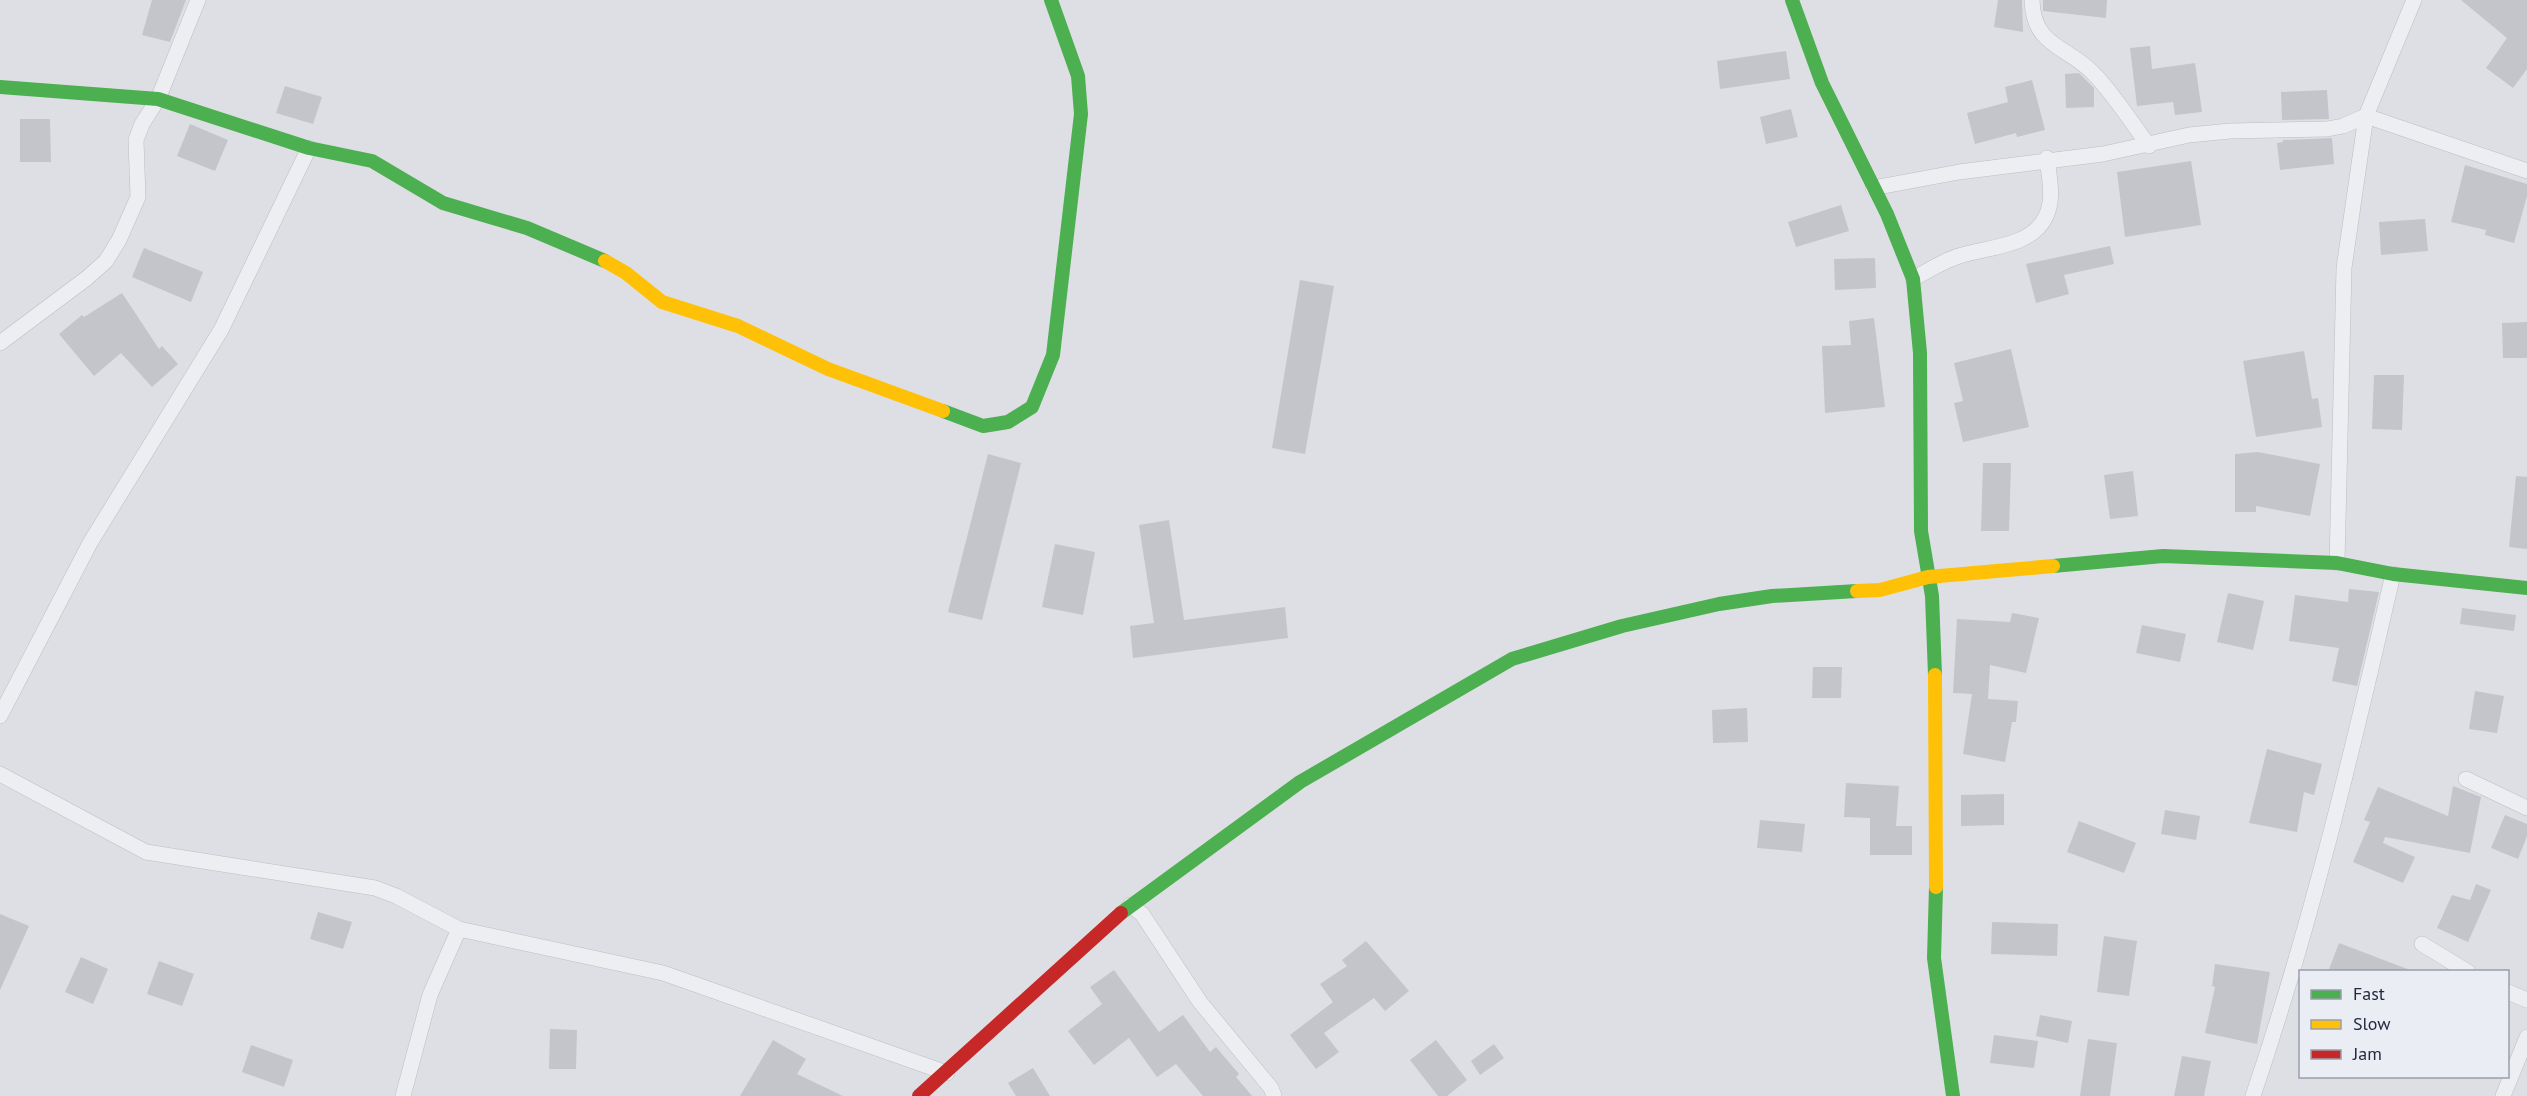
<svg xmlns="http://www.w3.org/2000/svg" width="2527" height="1096" font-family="'PT Sans',sans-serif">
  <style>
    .building { fill: #c4c5cb }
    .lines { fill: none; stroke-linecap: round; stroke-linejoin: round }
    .street-casing { stroke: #bcbdc2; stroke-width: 16 }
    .street { stroke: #edeef1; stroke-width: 15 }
    .fast { stroke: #4caf50; stroke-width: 14 }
    .slow { stroke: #ffc107; stroke-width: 14 }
    .jam { stroke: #c62828; stroke-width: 14 }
  </style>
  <rect width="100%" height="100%" fill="#dedfe4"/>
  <g class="building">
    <polygon points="152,0 186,0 170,42 142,35"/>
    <polygon points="1998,0 2022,0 2023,32 1994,27"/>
    <polygon points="2043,0 2107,0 2106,18 2043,11"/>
    <polygon points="2461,0 2527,0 2527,69 2513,88 2486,68 2507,38"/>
    <polygon points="2150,46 2152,69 2195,63 2202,112 2175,115 2173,102 2137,106 2130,48"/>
    <polygon points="1786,51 1790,79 1720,89 1717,61"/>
    <polygon points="2079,73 2094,88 2094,107 2066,108 2065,74"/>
    <polygon points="2032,80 2045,130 2017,137 2016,133 1975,144 1967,113 2008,102 2005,87"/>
    <polygon points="285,86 322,97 313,124 276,113"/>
    <polygon points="2327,90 2329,119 2282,120 2281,92"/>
    <polygon points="1791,109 1798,137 1766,144 1760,117"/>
    <polygon points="20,119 50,119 51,162 20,162"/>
    <polygon points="190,124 228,140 215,171 177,156"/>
    <polygon points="2332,138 2334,164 2280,170 2277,143 2283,142 2283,140"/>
    <polygon points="2191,161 2201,225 2125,237 2117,172"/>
    <polygon points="2465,165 2527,184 2527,196 2514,243 2485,235 2486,230 2451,222"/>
    <polygon points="1841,205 1849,231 1796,247 1788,222"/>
    <polygon points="2425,219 2428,251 2381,255 2379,222"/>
    <polygon points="2110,246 2114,264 2064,275 2069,294 2036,303 2026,264"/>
    <polygon points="144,248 203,272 191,302 132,277"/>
    <polygon points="1875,258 1876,288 1835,290 1834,259"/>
    <polygon points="1300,280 1334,286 1305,454 1272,448"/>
    <polygon points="122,293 159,349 162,346 178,364 152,387 121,353 94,376 59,334 82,315 84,317"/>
    <polygon points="1874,318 1885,407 1825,413 1822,346 1851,345 1849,321"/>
    <polygon points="2527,322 2527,358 2503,358 2502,323"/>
    <polygon points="2011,349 2029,427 1963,442 1954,403 1963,401 1954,363"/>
    <polygon points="2304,351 2312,399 2318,398 2322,427 2256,437 2243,361"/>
    <polygon points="2374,375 2404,375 2402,430 2372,429"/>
    <polygon points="2258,452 2320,464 2310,516 2256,506 2256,512 2235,512 2235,454"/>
    <polygon points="988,454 1021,463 982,620 948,612"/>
    <polygon points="1983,463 2011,463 2009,531 1981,531"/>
    <polygon points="2133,471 2138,516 2110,519 2104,475"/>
    <polygon points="2516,476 2527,477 2527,549 2509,547"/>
    <polygon points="1169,520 1184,620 1285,607 1288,638 1133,658 1130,626 1154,623 1139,525"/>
    <polygon points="1055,544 1095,552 1083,615 1042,607"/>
    <polygon points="2349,589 2379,592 2357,686 2332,681 2339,648 2289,641 2295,595 2348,602"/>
    <polygon points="2228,593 2264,601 2253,650 2217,642"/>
    <polygon points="2462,608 2516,615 2514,631 2460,624"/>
    <polygon points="2012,613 2039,618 2026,673 1990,665 1988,699 2018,701 2016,722 2012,722 2005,762 1963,754 1972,694 1953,693 1957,619 2010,622"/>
    <polygon points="2142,625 2186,634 2180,662 2136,653"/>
    <polygon points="1813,667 1842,667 1841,698 1812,698"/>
    <polygon points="2475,691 2504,696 2497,733 2469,729"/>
    <polygon points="1747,708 1748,742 1713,743 1712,710"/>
    <polygon points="2267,749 2322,764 2314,795 2304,792 2297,832 2249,823"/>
    <polygon points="1846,783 1899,786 1896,826 1912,826 1912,855 1870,855 1870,818 1844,817"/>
    <polygon points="2453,786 2481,797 2470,853 2385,837 2383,843 2415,857 2403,883 2353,862 2370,822 2364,820 2378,787 2448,816"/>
    <polygon points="2004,794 2004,825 1961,826 1961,795"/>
    <polygon points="2165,810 2200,816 2196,840 2161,834"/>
    <polygon points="2505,815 2527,824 2527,836 2518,859 2491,848"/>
    <polygon points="1760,820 1805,824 1802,852 1757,848"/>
    <polygon points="2079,821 2136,843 2124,873 2067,852"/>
    <polygon points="2476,884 2491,890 2468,942 2437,928 2452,895 2470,900"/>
    <polygon points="318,912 352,922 343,949 310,939"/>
    <polygon points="0,914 29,926 0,990"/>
    <polygon points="1992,922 2058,924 2057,956 1991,954"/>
    <polygon points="2104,936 2137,941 2129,996 2097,992"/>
    <polygon points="1366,941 1409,991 1385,1011 1374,998 1324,1033 1339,1052 1316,1069 1290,1035 1333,1002 1320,984 1347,966 1342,960"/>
    <polygon points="2339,943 2410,970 2409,972 2328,972"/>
    <polygon points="81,957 108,969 93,1004 65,992"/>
    <polygon points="159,961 194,974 182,1006 147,994"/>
    <polygon points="2215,964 2270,972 2257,1044 2205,1033 2215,987 2212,986"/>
    <polygon points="1114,970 1159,1032 1183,1015 1210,1052 1216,1047 1239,1074 1236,1077 1252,1096 1203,1096 1176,1064 1157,1077 1129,1038 1094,1065 1068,1031 1102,1004 1090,987"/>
    <polygon points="2040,1015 2072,1021 2068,1043 2036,1036"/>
    <polygon points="550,1029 577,1030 576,1069 549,1069"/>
    <polygon points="1994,1035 2038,1041 2034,1068 1990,1063"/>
    <polygon points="2088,1039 2117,1043 2110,1096 2080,1096"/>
    <polygon points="773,1040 806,1059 797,1074 843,1096 740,1096"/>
    <polygon points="1436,1040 1467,1080 1447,1096 1438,1096 1410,1060"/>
    <polygon points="1494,1044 1504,1058 1480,1075 1471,1061"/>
    <polygon points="251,1045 293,1060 284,1087 242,1072"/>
    <polygon points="2182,1056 2211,1061 2204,1096 2174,1096"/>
    <polygon points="1033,1068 1050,1096 1016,1096 1008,1083"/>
  </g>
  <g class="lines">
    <g class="street-casing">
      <g id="street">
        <path d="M2032 0C2033 48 2069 46 2095 75 2115 96 2131 122 2149 146"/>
        <polyline points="1873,188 1959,172 2103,154 2189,135 2230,131 2327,129 2343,126 2366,116 2527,171"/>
        <path d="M1913 279C1927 271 1943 261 1959 256 1987 247 2030 247 2045 218 2055 200 2049 177 2047 158"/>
        <polyline points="0,343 87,278 106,261 119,240 138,197 136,140 142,124 158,99 198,0"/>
        <polyline points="2337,563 2344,268 2366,116 2414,0"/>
        <polyline points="0,716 90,543 221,330 309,148"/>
        <polyline points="0,774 146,852 375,888 396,896 459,929 663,973 947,1073"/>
        <polyline points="2466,779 2527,808"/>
        <polyline points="1130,905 1142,914 1200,1002 1271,1088 1274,1096"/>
        <polyline points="2422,944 2468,972"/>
        <polyline points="2508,992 2527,1000"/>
        <polyline points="403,1096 430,995 459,929"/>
        <path d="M2253 1096C2311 925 2353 749 2393 574"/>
        <polyline points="2503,1096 2527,1037"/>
      </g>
    </g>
    <use href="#street" class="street"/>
    <g class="fast">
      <polyline points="1792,0 1822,83 1887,214 1913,279 1920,353 1921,531 1932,596 1935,675"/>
      <polyline points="0,87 158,99 309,148 372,161 443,203 527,228 605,261"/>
      <polyline points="943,411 983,426 1008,422 1032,407 1053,355 1081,114 1078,76 1051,0"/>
      <polyline points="2053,566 2163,556 2337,563 2393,574 2527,588"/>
      <polyline points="1936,887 1934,958 1953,1096"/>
      <polyline points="1121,913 1300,782 1512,659 1622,626 1719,604 1772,596 1857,591"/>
    </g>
    <g class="slow">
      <polyline points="605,261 626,273 662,302 738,326 828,369 943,411"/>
      <polyline points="1857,591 1880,590 1928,577 2053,566"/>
      <polyline points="1935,675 1936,887"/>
    </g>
    <polyline class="jam" points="919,1096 1121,913"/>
  </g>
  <rect x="2299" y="970" width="210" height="108" fill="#ebedf5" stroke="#9b9eac" stroke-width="1.5"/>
  <rect x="2311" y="990" width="30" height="9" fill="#4caf50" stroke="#9b9eac" stroke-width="1.5"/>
  <text x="2353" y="1000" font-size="18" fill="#24283e">Fast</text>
  <rect x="2311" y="1020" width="30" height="9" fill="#ffc107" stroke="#9b9eac" stroke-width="1.5"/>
  <text x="2353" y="1030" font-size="18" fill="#24283e">Slow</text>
  <rect x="2311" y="1050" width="30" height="9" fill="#c62828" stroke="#9b9eac" stroke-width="1.5"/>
  <text x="2353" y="1060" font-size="18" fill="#24283e">Jam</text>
</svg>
